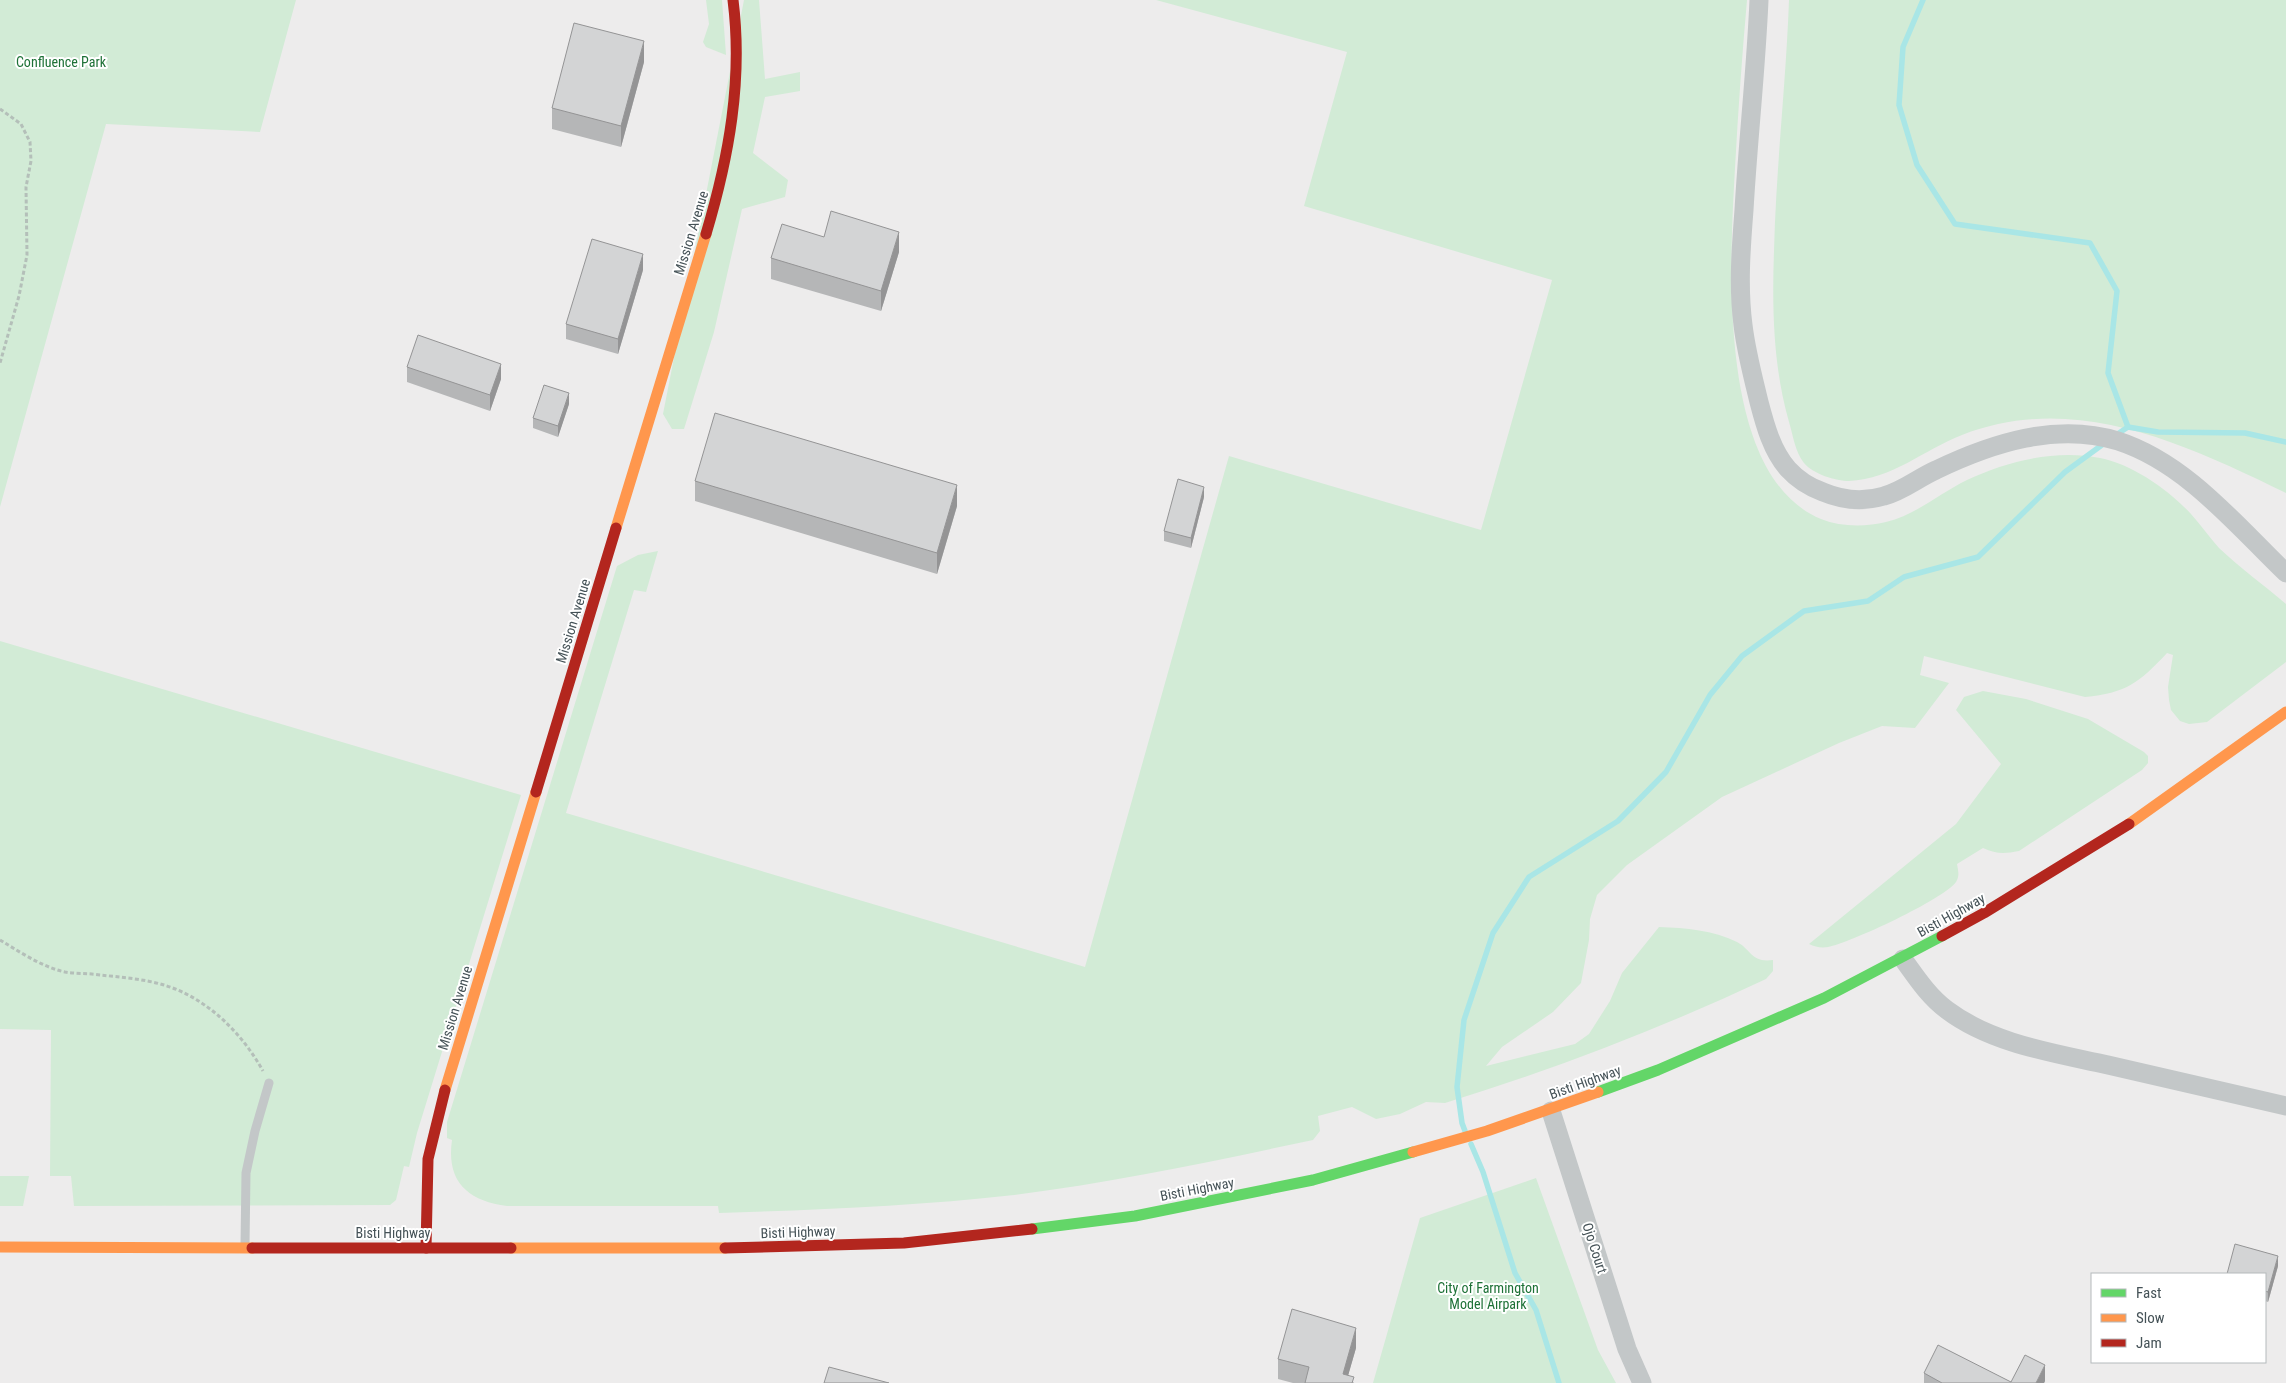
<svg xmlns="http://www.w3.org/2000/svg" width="2286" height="1383" font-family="'Roboto Condensed',sans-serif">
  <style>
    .green { fill: #d2ebd6 }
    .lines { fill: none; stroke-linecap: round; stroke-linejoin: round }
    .stream { stroke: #a9e6e6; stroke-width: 5.5 }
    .path { stroke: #b4bfb9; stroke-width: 3; stroke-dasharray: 4 2.5; stroke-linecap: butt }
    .lane { stroke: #c3c7c8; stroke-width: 9 }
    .street { stroke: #c3c7c8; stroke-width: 19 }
    .fast { stroke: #63d668; stroke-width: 11 }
    .slow { stroke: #ff974d; stroke-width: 11 }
    .jam { stroke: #b3261e; stroke-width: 11 }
    .wall { fill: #b5b6b7 }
    .shaded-wall { fill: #949495 }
    .building { fill: #d3d4d5; stroke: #949495 }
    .labels { text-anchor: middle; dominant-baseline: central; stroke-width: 4; stroke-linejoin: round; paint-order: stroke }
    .park-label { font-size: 14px; fill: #1d7136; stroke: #fff }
    .street-label { font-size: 14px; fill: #455257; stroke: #fff }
  </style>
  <rect width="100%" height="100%" fill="#edecec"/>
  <g class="green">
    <polygon points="0,0 296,0 260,132 106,124 0,507"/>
    <polygon points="706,0 722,0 726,55 706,47 703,42 709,24"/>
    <polygon points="744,0 759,0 765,79 800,72 800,91 765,97 753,153 788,180 785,197 742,209 714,332 684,429 672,429 663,414"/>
    <path d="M1156 0H1747C1742 56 1738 112 1735 168 1730 262 1716 476 1821 519 1841 527 1865 527 1886 522 1916 515 1940 493 1967 480 2007 461 2056 449 2100 458 2132 464 2169 490 2191 514 2201 525 2209 537 2219 548 2240 568 2264 585 2286 604V662L2207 722 2189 724 2180 721 2171 710 2169 700 2168 687 2173 655 2167 653C2139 683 2126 693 2085 697L1924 656 1920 675 1949 683 1915 728 1882 726 1839 743 1722 797 1627 865 1597 895 1590 919 1589 940 1581 983 1553 1012 1502 1047 1486 1066 1575 1044 1589 1034 1610 1001 1622 973 1659 927C1686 928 1713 930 1737 942 1752 950 1751 963 1773 960V971L1766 979C1662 1028 1555 1069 1445 1103L1426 1102 1400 1114 1376 1119 1352 1107 1318 1116 1320 1131 1313 1140C1214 1161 1115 1182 1014 1195 916 1206 817 1210 719 1213L718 1206H507C467 1201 446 1181 452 1140L447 1138V1122L617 566 638 555 658 551 646 592 634 590 566 813 1085 967 1229 456 1481 530 1552 280 1304 206 1347 52Z"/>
    <path d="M1789 0H2286V493C2185 444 2074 391 1962 435 1923 450 1893 479 1849 481 1836 481 1813 474 1804 463 1795 452 1793 435 1789 422 1773 366 1772 308 1774 251 1776 167 1786 84 1789 0Z"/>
    <polygon points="0,641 521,795 417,1133 409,1167 404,1166 396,1200 390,1205 74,1206 71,1176 50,1176 51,1030 0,1029"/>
    <path d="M1983 691 2026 699 2088 719 2144 752 2148 756V763L2142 770 2019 851C2004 854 1996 854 1983 848L1957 864C1958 870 1960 876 1956 882 1944 899 1850 943 1828 947 1821 948 1815 947 1809 944L1956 824 2001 764 1956 710 1964 697Z"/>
    <polygon points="0,1176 29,1176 23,1206 0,1206"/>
    <polygon points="1536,1178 1598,1350 1616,1383 1373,1383 1420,1218"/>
  </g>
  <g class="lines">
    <g class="stream">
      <polyline points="1923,0 1903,47 1899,105 1917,165 1955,224 2090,243 2117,291 2108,373 2128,427"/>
      <polyline points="2116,435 2128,427 2158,432 2245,433 2286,442"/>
      <polyline points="1465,1131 1462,1123 1457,1087 1464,1020 1493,933 1529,877 1618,821 1666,772 1710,695 1742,656 1804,611 1868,601 1904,577 1978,557 2065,472 2106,442"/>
      <polyline points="1471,1144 1483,1172 1515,1273 1536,1310 1559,1383"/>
    </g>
    <g class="path">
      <polyline points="0,109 21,124 30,142 31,161 26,187 27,255 19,296 0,363"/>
      <path d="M0 940C20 952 42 967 65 972 76 974 88 973 100 975 120 977 144 979 164 985 207 998 242 1033 263 1071"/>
    </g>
    <polyline class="lane" points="245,1245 246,1173 255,1131 269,1083"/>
    <g class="street">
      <path d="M1759 0C1756 70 1748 140 1744 210 1741 248 1738 287 1743 325 1746 351 1753 377 1759 402 1765 425 1772 451 1788 469 1798 480 1809 487 1823 492 1842 500 1864 502 1884 496 1903 491 1918 478 1936 470 1992 443 2057 422 2118 441 2186 463 2236 525 2286 573"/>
      <path d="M1903 959C1916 977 1929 997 1947 1010 1992 1044 2055 1053 2108 1065 2168 1079 2227 1092 2286 1106"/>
      <polyline points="1551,1111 1627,1349 1642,1383"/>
    </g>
    <g class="fast">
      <polyline points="1598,1092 1658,1070 1824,998 1942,936"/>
      <polyline points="1032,1229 1135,1216 1313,1180 1413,1152"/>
    </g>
    <g class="slow">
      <polyline points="616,528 706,234"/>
      <polyline points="2129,824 2286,712"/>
      <polyline points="445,1090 536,792"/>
      <polyline points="1413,1152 1487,1131 1598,1092"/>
      <polyline points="0,1247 252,1248"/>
      <polyline points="511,1248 725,1248"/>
    </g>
    <g class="jam">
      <path d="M706 234C729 157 743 80 733 0"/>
      <polyline points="536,792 616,528"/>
      <polyline points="1942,936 1984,913 2129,824"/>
      <polyline points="252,1248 511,1248"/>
      <polyline points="426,1248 428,1159 445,1090"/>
      <polyline points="725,1248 904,1243 1032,1229"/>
    </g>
  </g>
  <g class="wall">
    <polygon points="644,62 621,147 552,129 552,108"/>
    <polygon points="824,237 899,252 881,311 771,279 771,258"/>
    <polygon points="643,270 618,354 566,339 566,324"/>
    <polygon points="407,367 501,379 490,411 407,382"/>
    <polygon points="569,404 558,437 533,428 533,418"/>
    <polygon points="695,481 957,506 937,574 695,501"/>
    <polygon points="1204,497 1191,548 1164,541 1164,531"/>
    <polygon points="2278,1266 2268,1302 2265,1301 2265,1274"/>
    <polygon points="1356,1348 1348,1375 1354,1383 1293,1383 1278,1379 1278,1359"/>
    <polygon points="1924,1373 2011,1382 2045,1381 2044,1383 1924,1383"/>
  </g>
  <g class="shaded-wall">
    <polygon points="644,41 644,62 621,147 621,126"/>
    <polygon points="899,232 899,252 881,311 881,291"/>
    <polygon points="643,254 643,270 618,354 618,339"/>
    <polygon points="501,364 501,379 490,411 490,395"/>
    <polygon points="569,393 569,404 558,437 558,426"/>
    <polygon points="957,485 957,506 937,574 937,553"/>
    <polygon points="1204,487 1204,497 1191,548 1191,538"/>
    <polygon points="2278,1256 2278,1266 2268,1302 2268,1292"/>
    <polygon points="1356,1328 1356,1348 1346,1383 1343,1374"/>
    <polygon points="2045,1365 2045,1381 2044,1383 2036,1383"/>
  </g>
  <g class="building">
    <polygon points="574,23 644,41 621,126 552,108"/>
    <polygon points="831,211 899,232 881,291 771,258 782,224 824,237"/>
    <polygon points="592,239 643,254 618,339 566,324"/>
    <polygon points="418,335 501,364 490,395 407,367"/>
    <polygon points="544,385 569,393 558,426 533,418"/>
    <polygon points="715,413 957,485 937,553 695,481"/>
    <polygon points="1178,479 1204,487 1191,538 1164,531"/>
    <polygon points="2235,1244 2278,1256 2268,1292 2265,1291 2265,1274 2227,1274"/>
    <polygon points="1292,1309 1356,1328 1343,1374 1354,1377 1352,1383 1305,1383 1309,1367 1278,1359"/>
    <polygon points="1938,1345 2011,1382 2025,1355 2045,1365 2036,1383 1942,1383 1924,1373"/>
    <polygon points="829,1367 889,1383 824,1383"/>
  </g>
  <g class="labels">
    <g class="park-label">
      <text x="61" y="62">Confluence Park</text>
      <text x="1488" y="1288">City of Farmington<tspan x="1488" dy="16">Model Airpark</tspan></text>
    </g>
    <g class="street-label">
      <text transform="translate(691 233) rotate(-73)">Mission Avenue</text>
      <text transform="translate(573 621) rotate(-73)">Mission Avenue</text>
      <text transform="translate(1951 915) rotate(-29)">Bisti Highway</text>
      <text transform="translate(455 1008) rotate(-73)">Mission Avenue</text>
      <text transform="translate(1585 1082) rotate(-20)">Bisti Highway</text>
      <text transform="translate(1197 1189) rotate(-11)">Bisti Highway</text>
      <text transform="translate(798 1232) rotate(-2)">Bisti Highway</text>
      <text x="393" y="1233">Bisti Highway</text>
      <text transform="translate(1595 1248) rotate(72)">Ojo Court</text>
    </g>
  </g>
  <rect x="2091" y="1273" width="175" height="90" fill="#ffffff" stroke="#b5babc"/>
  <rect x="2101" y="1289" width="25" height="8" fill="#63d668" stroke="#b5babc"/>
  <text x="2136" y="1298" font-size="15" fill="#455257">Fast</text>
  <rect x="2101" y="1314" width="25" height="8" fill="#ff974d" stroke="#b5babc"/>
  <text x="2136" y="1323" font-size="15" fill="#455257">Slow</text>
  <rect x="2101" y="1339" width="25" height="8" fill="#b3261e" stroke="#b5babc"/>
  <text x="2136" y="1348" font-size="15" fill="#455257">Jam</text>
</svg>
